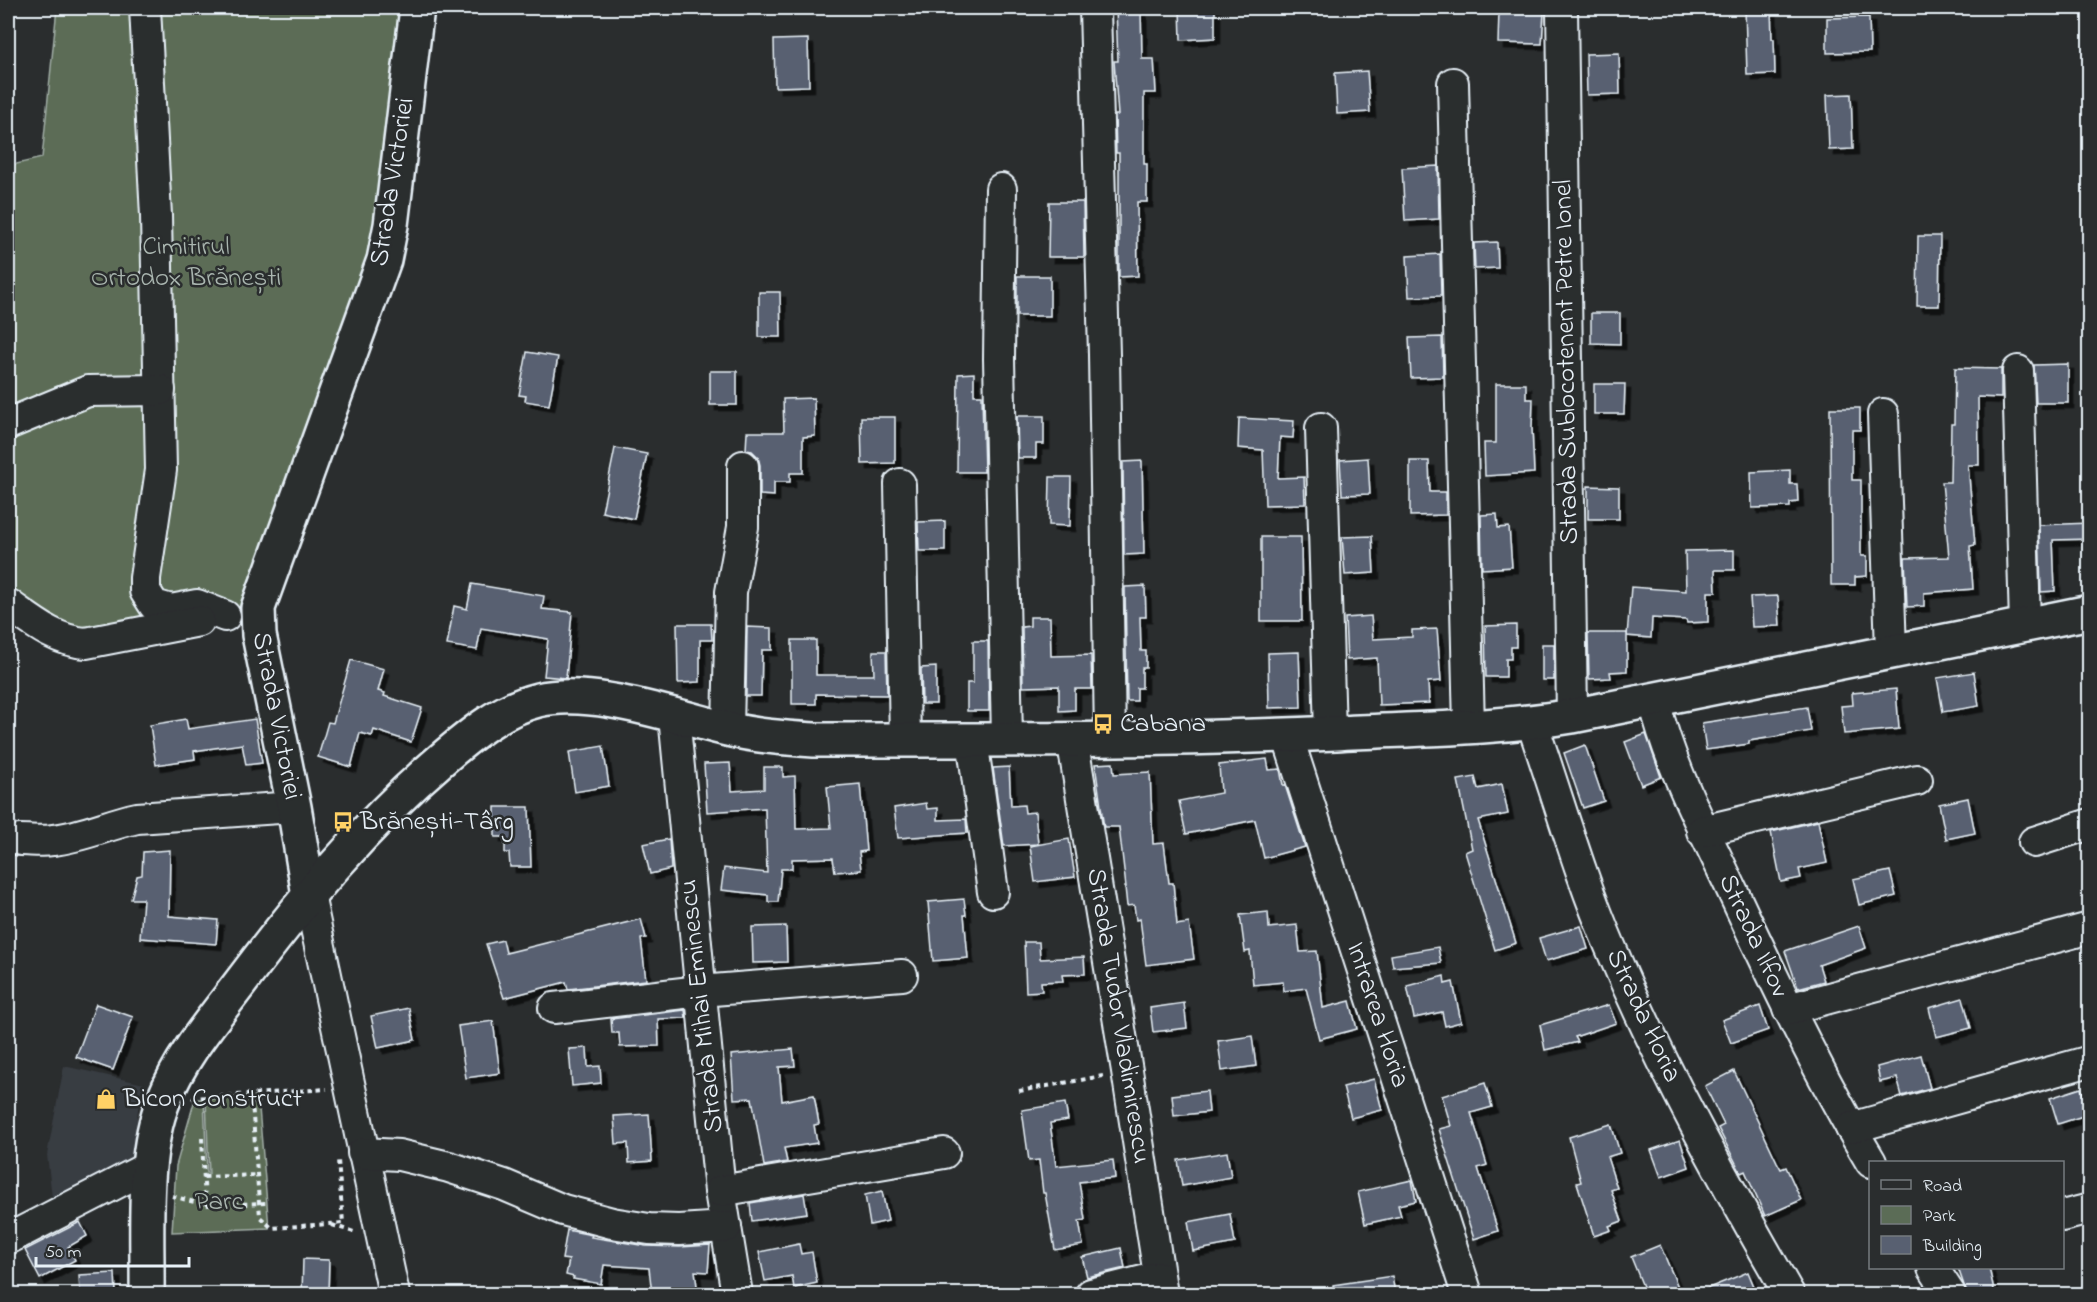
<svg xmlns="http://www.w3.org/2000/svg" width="2097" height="1302" font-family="'Indie Flower',sans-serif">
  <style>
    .built { fill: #383c42 }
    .green { fill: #5b6c56; stroke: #a2aea7; stroke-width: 1.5 }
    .building { fill: #586071; stroke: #e8f1f8; stroke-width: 1.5; filter: url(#shadow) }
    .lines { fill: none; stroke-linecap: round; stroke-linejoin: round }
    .minor-casing { stroke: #e8f1f8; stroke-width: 34 }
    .major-casing { stroke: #e8f1f8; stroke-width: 38 }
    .path { stroke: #e8f1f8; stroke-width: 4; stroke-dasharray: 4.5 4.5; stroke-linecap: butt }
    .minor { stroke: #2a2d2e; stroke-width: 30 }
    .major { stroke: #2a2d2e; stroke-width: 33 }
    .labels { text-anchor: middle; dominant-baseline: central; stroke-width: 5; stroke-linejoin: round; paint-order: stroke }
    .street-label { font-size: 27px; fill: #e8f1f8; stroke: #2a2d2e }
    .park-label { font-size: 27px; fill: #a9b5af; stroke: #2a2d2e }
    .poi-label { font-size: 27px; fill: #e8f1f8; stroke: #2a2d2e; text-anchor: start }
  </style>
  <defs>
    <filter id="shadow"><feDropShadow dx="5.5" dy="5.5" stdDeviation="0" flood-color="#0009"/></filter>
  </defs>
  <rect width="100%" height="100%" fill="#2a2d2e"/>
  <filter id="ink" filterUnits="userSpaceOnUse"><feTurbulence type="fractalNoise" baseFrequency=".0167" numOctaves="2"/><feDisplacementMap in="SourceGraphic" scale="12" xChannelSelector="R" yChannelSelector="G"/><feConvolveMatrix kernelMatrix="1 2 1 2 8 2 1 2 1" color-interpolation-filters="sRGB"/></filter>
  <g filter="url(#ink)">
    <polygon class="built" points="64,1066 144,1084 139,1101 131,1170 53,1206 47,1155"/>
    <g class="green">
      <polygon points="57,8 408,8 378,253 254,606 110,639 76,636 8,592 8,166 42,158"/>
      <polygon points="258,1096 269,1228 172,1232 176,1166 195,1099 204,1099 207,1173 209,1174 206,1099"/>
    </g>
    <g class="building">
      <polygon points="1116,8 1141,8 1142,59 1154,59 1156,93 1144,93 1144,164 1147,164 1147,202 1137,202 1138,276 1119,277 1119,153 1116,153 1115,115 1118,115 1114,61 1118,61"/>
      <polygon points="1180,8 1215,8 1215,38 1181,40"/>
      <polygon points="1745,8 1771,8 1772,39 1774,39 1775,74 1747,75"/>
      <polygon points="1499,11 1544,12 1542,44 1498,43"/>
      <polygon points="1869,17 1870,52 1827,53 1827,18"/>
      <polygon points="808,39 809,86 775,87 774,40"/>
      <polygon points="1619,53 1620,94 1587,95 1586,54"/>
      <polygon points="1367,71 1370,112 1337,114 1335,73"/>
      <polygon points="1851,94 1853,149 1829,150 1827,95"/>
      <polygon points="1438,166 1439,219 1405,221 1402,168"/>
      <polygon points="1049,202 1083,202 1084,257 1048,257"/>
      <polygon points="1918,236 1940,236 1939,306 1917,306"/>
      <polygon points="1497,242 1498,268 1475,269 1474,243"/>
      <polygon points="1440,254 1441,296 1409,297 1407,256"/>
      <rect x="1017" y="276" width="33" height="40"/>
      <polygon points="759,292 780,292 781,337 759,337"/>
      <polygon points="1591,313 1620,313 1620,344 1591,343"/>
      <polygon points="1442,337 1443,377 1411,378 1409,338"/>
      <polygon points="527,352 558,357 549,405 525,401 526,396 519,395"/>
      <polygon points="2068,364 2068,403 2036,403 2034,365"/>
      <polygon points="1955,368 2001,369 2001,398 1978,397 1979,465 1968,465 1975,545 1970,546 1973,589 1924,593 1924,606 1907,607 1905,558 1949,557 1942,482 1950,482 1951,424 1954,424"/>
      <rect x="710" y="371" width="27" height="34"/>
      <polygon points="974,373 974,395 982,395 984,472 957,472 958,374"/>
      <polygon points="1496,384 1526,384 1526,399 1533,399 1532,428 1534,473 1485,476 1484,443 1496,443"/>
      <polygon points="1594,384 1625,384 1624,414 1594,414"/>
      <polygon points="814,398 815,436 803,437 803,473 790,473 790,482 774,482 774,496 760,495 760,465 758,457 752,451 746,450 747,432 784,432 783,399"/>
      <polygon points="1830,408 1860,408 1860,430 1852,430 1852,480 1861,480 1861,556 1867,556 1867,576 1855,577 1855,585 1831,585"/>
      <polygon points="1017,416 1044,416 1044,444 1036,444 1036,458 1018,458"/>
      <polygon points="861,417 895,417 895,463 862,464"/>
      <polygon points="1239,418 1294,421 1293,438 1280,437 1278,478 1304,477 1305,504 1265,505 1263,450 1238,448"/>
      <polygon points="615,448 647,454 634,519 602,512"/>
      <polygon points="1368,458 1370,494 1342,495 1340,460"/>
      <polygon points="1142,461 1144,554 1124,555 1123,462"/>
      <polygon points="1410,461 1429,461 1430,492 1446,492 1446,515 1410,516"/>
      <polygon points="1790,470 1790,484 1797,484 1798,502 1790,503 1790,507 1752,508 1751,472"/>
      <polygon points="1050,477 1071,477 1070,526 1049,525"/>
      <polygon points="1588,486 1619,487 1619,519 1588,519"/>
      <polygon points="1497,514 1498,528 1509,527 1512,567 1482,569 1481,515"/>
      <polygon points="945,521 945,551 919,551 918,522"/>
      <polygon points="2090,523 2090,539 2053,540 2055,591 2041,592 2039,525"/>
      <polygon points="1372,536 1374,573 1345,575 1342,537"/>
      <polygon points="1261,537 1301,537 1302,621 1261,621"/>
      <polygon points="1734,550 1734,570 1715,570 1716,592 1708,592 1708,622 1687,623 1686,620 1652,618 1651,638 1627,636 1631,587 1686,591 1685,551"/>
      <polygon points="472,584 544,596 542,609 572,612 566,678 544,676 548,639 481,628 477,650 447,645 454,606 467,609"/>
      <polygon points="1145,586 1146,617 1140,617 1141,651 1146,651 1146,668 1142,668 1142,688 1137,688 1137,701 1127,701 1125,587"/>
      <polygon points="1778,596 1780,626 1752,627 1750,597"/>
      <polygon points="1371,616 1373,639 1412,637 1412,630 1437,629 1441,681 1428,682 1429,703 1379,705 1377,658 1347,660 1345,618"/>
      <polygon points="1030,617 1050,617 1051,656 1091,655 1092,689 1075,689 1075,710 1059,711 1059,686 1023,687 1022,627 1030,626"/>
      <polygon points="677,624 711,624 712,640 700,640 700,682 678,683"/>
      <polygon points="1516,625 1516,647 1511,647 1511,659 1506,659 1506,677 1486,677 1485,626"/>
      <polygon points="747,627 772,628 772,650 762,650 761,696 746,696"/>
      <polygon points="1588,633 1627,633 1627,671 1610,672 1611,678 1589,679"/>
      <polygon points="792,640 816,640 816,675 874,675 873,651 886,651 887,695 816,694 816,704 792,704"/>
      <polygon points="973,641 988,641 989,711 967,711 967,683 973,683"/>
      <rect x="1542" y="644" width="12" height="36"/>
      <polygon points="1299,652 1301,707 1269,708 1268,653"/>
      <polygon points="351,660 384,669 378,691 385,693 384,696 422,708 411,742 374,730 372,736 360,733 351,767 318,757 328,722 333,723"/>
      <polygon points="936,667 936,704 922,704 921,668"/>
      <polygon points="1974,672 1979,706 1943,712 1937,678"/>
      <polygon points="1896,689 1899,729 1844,734 1841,706 1853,705 1852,693"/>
      <polygon points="1807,707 1811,731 1749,741 1749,744 1706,750 1702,723"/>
      <polygon points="186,719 188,729 255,719 262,763 246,765 242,744 194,751 195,759 156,765 150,725"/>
      <polygon points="1646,734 1661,777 1641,785 1625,742"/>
      <polygon points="1585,745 1604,801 1583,808 1564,753"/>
      <polygon points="603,746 609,786 575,792 569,752"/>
      <polygon points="1267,759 1269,770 1280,769 1283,785 1285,785 1305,847 1264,858 1255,820 1186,834 1179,801 1221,793 1219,765"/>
      <polygon points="730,763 732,791 764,789 764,767 783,767 783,777 795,776 796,829 831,828 827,787 860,784 866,851 859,852 861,870 835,872 833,858 792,859 792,869 781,869 778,902 768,902 768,895 721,890 724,868 767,873 765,808 707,812 704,764"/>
      <polygon points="1113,763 1114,774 1150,772 1153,844 1164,843 1169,883 1173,883 1177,925 1189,923 1194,959 1146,965 1140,919 1136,920 1134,905 1127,906 1125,887 1126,887 1119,827 1104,827 1102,814 1095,764"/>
      <polygon points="1009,767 1011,806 1024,805 1025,813 1035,812 1038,844 1004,846 993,768"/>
      <polygon points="1475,777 1478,789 1502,784 1508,814 1478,820 1516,943 1495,950 1465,852 1472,849 1458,780"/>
      <polygon points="1968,798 1975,833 1946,839 1939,804"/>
      <polygon points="926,803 927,809 938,808 938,820 966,819 967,833 898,838 894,808"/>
      <polygon points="495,807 529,807 531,867 510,867 509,853 505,853 505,837 495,837"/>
      <polygon points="1818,821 1827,863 1799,869 1801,878 1781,882 1771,832"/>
      <polygon points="669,839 671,869 650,874 643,844"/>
      <polygon points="1069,839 1075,877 1035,882 1030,846"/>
      <polygon points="170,850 169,916 218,920 216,944 140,938 143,899 131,899 137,876 142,875 143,852"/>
      <polygon points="1890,871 1896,896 1859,905 1853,879"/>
      <polygon points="964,899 966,915 964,915 968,958 933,961 928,902"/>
      <polygon points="1268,912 1269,928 1297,925 1300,952 1317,951 1323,1008 1350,1001 1357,1029 1319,1039 1306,988 1284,991 1283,982 1253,985 1250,951 1245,952 1240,915"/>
      <polygon points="641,919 646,938 641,939 646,980 568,989 566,982 504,998 486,944 503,940 506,953"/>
      <polygon points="786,926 787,962 753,963 752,927"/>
      <polygon points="1581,926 1588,949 1546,961 1539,938"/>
      <polygon points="1859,926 1866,948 1819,965 1824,981 1798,988 1785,951"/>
      <polygon points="1024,942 1039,942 1040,959 1084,957 1085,974 1062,975 1063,981 1041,982 1042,991 1026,992"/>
      <polygon points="1438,947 1441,963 1393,967 1391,955"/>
      <polygon points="1444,976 1445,984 1453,982 1461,1022 1445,1026 1442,1012 1414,1018 1407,986"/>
      <polygon points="1963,998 1971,1028 1936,1037 1929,1008"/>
      <polygon points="1184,1003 1187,1028 1153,1032 1150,1008"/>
      <polygon points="96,1004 133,1017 113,1070 76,1057"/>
      <polygon points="1609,1005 1616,1023 1575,1037 1578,1042 1545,1050 1540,1025"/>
      <polygon points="1760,1006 1768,1030 1731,1043 1722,1020"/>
      <polygon points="409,1008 415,1040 378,1048 371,1016"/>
      <polygon points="685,1010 686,1018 658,1019 659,1046 620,1047 619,1033 612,1033 611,1019"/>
      <polygon points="493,1021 500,1073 466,1078 458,1026"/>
      <polygon points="1252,1036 1256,1066 1222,1071 1218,1041"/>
      <polygon points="587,1048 588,1067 600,1066 601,1083 572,1086 569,1049"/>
      <polygon points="793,1049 795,1066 779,1067 782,1101 814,1095 819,1124 814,1125 817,1143 784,1148 787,1162 764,1166 752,1098 734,1099 731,1055"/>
      <polygon points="1921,1055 1930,1088 1902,1096 1897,1078 1880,1082 1877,1067"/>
      <polygon points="1734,1071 1777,1162 1781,1169 1786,1167 1801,1200 1765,1216 1745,1171 1741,1173 1718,1128 1724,1125 1705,1086"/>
      <polygon points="1374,1079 1382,1110 1351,1118 1343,1087"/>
      <polygon points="1485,1083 1492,1107 1471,1113 1487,1165 1478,1168 1498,1231 1474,1239 1439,1129 1451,1126 1442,1096"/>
      <polygon points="2081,1088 2089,1114 2058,1124 2050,1098"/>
      <polygon points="1207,1091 1209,1112 1174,1116 1172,1095"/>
      <polygon points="1065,1103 1068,1120 1050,1123 1056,1166 1113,1160 1115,1178 1079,1182 1085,1220 1079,1221 1083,1245 1055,1250 1045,1193 1043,1193 1039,1160 1029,1161 1022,1110"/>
      <polygon points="649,1114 652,1161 629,1163 628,1143 616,1144 614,1116"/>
      <polygon points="1611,1124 1620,1153 1607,1157 1617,1188 1611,1190 1622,1221 1609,1226 1611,1230 1594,1236 1577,1183 1581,1182 1569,1137"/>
      <polygon points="1680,1140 1689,1167 1661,1177 1651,1150"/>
      <polygon points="1227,1152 1231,1177 1182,1186 1178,1160"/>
      <polygon points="1412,1180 1416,1201 1398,1205 1401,1216 1365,1224 1358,1192"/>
      <polygon points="882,1191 888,1221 870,1225 865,1195"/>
      <polygon points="804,1194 807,1213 752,1221 750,1203"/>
      <polygon points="1230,1214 1235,1243 1193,1251 1188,1222"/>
      <polygon points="80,1222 87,1236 68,1247 75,1260 40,1279 25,1250"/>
      <polygon points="567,1230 592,1235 591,1237 646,1246 680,1247 710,1245 708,1272 695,1271 698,1294 652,1294 649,1268 604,1265 601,1284 573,1279 574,1277 566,1275 569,1260 562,1259"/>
      <polygon points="799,1244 801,1254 812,1252 817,1283 794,1288 792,1276 765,1281 759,1252"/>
      <polygon points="1660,1245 1681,1294 1646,1294 1631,1257"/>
      <polygon points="1121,1248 1125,1268 1087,1277 1082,1257"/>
      <polygon points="303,1259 329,1260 328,1294 302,1294"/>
      <polygon points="1958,1268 1989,1268 1995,1294 1967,1294"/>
      <polygon points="1748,1272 1756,1291 1746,1294 1694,1294"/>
      <polygon points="115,1273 116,1294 80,1294 79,1275"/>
      <polygon points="1392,1276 1395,1294 1333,1294 1333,1285"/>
    </g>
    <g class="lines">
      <g class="minor-casing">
        <g id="minor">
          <polyline points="145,8 156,216 161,470 145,578 145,591 154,605 171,610 197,605 225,616"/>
          <polyline points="1095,8 1104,355 1110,738"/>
          <polyline points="1562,8 1572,716"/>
          <polyline points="1453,83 1469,727"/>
          <polyline points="1001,189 999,359 1007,739"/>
          <polyline points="2018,371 2025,625"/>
          <polyline points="1883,414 1891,651"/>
          <polyline points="8,424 88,391 160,390"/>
          <polyline points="1321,428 1330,733"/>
          <polyline points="900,484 905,740"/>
          <path d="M8 604C32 621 55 641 86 643L199 621"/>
          <path d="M1654 700C1670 767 1703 828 1732 890 1775 982 1819 1075 1871 1162"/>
          <polyline points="674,716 720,1191 737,1294"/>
          <path d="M1532 723C1558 797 1579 874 1610 946 1661 1067 1724 1181 1789 1294"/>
          <polyline points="728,729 731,592 743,527 743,466"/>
          <polyline points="1287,735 1467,1294"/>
          <polyline points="1072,738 1127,1071 1162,1294"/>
          <polyline points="972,739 993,892"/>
          <polyline points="1702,831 1917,780"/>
          <path d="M20 840C31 840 42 842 53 840 82 837 109 824 137 818L294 807"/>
          <polyline points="2034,842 2090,824"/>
          <polyline points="309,895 394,1294"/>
          <polyline points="554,1008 700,991 902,975"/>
          <polyline points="1788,1009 2090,928"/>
          <polyline points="1851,1128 2090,1061"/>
          <polyline points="363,1153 399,1155 449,1167 504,1185 563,1210 612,1223 649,1229 679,1230 726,1227"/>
          <polyline points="720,1191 944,1153"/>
          <polyline points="2062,1216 2090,1209"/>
          <polyline points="8,1239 150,1166"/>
          <polyline points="1933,1268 1950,1294"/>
          <polyline points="1091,1294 1159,1277"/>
        </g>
      </g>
      <g class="major-casing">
        <g id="major">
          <polyline points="309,895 294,807 259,635 258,608 384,260 391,225 417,8"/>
          <path d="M147 1294C148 1235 141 1155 164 1099 181 1056 213 1019 241 982 301 902 365 825 442 759 470 735 501 709 538 700 593 687 672 716 727 729 756 736 784 738 814 740 988 740 1162 741 1336 733 1415 729 1494 729 1572 716L2090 612"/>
        </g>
      </g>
      <g class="path">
        <polyline points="1019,1091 1103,1076"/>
        <polyline points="193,1100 194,1098 327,1089"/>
        <polyline points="252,1101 260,1217 272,1228 343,1223 338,1160"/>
        <polyline points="202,1138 205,1205"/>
        <polyline points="204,1177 258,1175"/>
        <polyline points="172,1196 205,1205 267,1203"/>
        <polyline points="332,1225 357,1233"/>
      </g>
      <use href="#minor" class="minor"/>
      <use href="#major" class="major"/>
    </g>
  </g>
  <defs>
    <g id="bus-bare" transform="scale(1.62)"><path d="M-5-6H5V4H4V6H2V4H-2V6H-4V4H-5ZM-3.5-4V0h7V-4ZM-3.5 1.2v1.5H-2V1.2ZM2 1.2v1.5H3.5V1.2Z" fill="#ffd166" stroke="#2a2d2e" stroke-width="2.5" paint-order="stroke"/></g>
    <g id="shop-bare" transform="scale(1.62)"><path d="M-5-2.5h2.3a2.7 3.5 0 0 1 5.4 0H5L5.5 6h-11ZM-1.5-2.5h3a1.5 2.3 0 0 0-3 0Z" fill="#ffd166" stroke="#2a2d2e" stroke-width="2.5" paint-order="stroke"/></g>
  </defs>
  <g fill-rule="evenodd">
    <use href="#bus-bare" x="1103" y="724"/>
    <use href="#bus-bare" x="343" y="822"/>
    <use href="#shop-bare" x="106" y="1099"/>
  </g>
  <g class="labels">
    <g class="street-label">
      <text transform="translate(393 182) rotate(-81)">Strada Victoriei</text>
      <text transform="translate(1567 362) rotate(-91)">Strada Sublocotenent Petre Ionel</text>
      <text transform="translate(276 716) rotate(79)">Strada Victoriei</text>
      <text transform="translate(1753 936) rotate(65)">Strada Ilfov</text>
      <text transform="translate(702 1006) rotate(-96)">Strada Mihai Eminescu</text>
      <text transform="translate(1377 1015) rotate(72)">Intrarea Horia</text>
      <text transform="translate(1118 1016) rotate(81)">Strada Tudor Vladimirescu</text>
      <text transform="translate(1643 1016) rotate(65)">Strada Horia</text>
    </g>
    <g class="park-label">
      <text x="186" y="247">Cimitirul<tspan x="186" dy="31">Ortodox Brănești</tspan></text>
      <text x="219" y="1202">Parc</text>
    </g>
    <g class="poi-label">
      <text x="1120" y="724">Cabana</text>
      <text x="360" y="822">Brănești-Târg</text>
      <text x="123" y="1099">Bicon Construct</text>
    </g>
  </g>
  <rect width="2097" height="1302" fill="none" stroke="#2a2d2e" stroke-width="30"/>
  <rect x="15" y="15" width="2067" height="1272" fill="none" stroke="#e8f1f8" stroke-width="2" filter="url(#ink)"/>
  <rect x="1869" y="1161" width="195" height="108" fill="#2a2d2e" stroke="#767b7f" stroke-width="1.5"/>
  <rect x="1881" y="1180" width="30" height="9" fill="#2a2d2e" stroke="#767b7f" stroke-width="1.5"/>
  <text x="1923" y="1191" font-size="18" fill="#e8f1f8">Road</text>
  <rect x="1881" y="1206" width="30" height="18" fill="#5b6c56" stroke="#767b7f" stroke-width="1.5"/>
  <text x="1923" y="1221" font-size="18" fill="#e8f1f8">Park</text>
  <rect x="1881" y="1236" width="30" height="18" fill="#586071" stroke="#767b7f" stroke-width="1.5"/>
  <text x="1923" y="1251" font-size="18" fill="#e8f1f8">Building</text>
  <path d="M36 1257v9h153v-9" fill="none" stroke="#e8f1f8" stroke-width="3"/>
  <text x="45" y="1257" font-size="18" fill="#e8f1f8" stroke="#2a2d2e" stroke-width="4.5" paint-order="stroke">50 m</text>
</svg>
